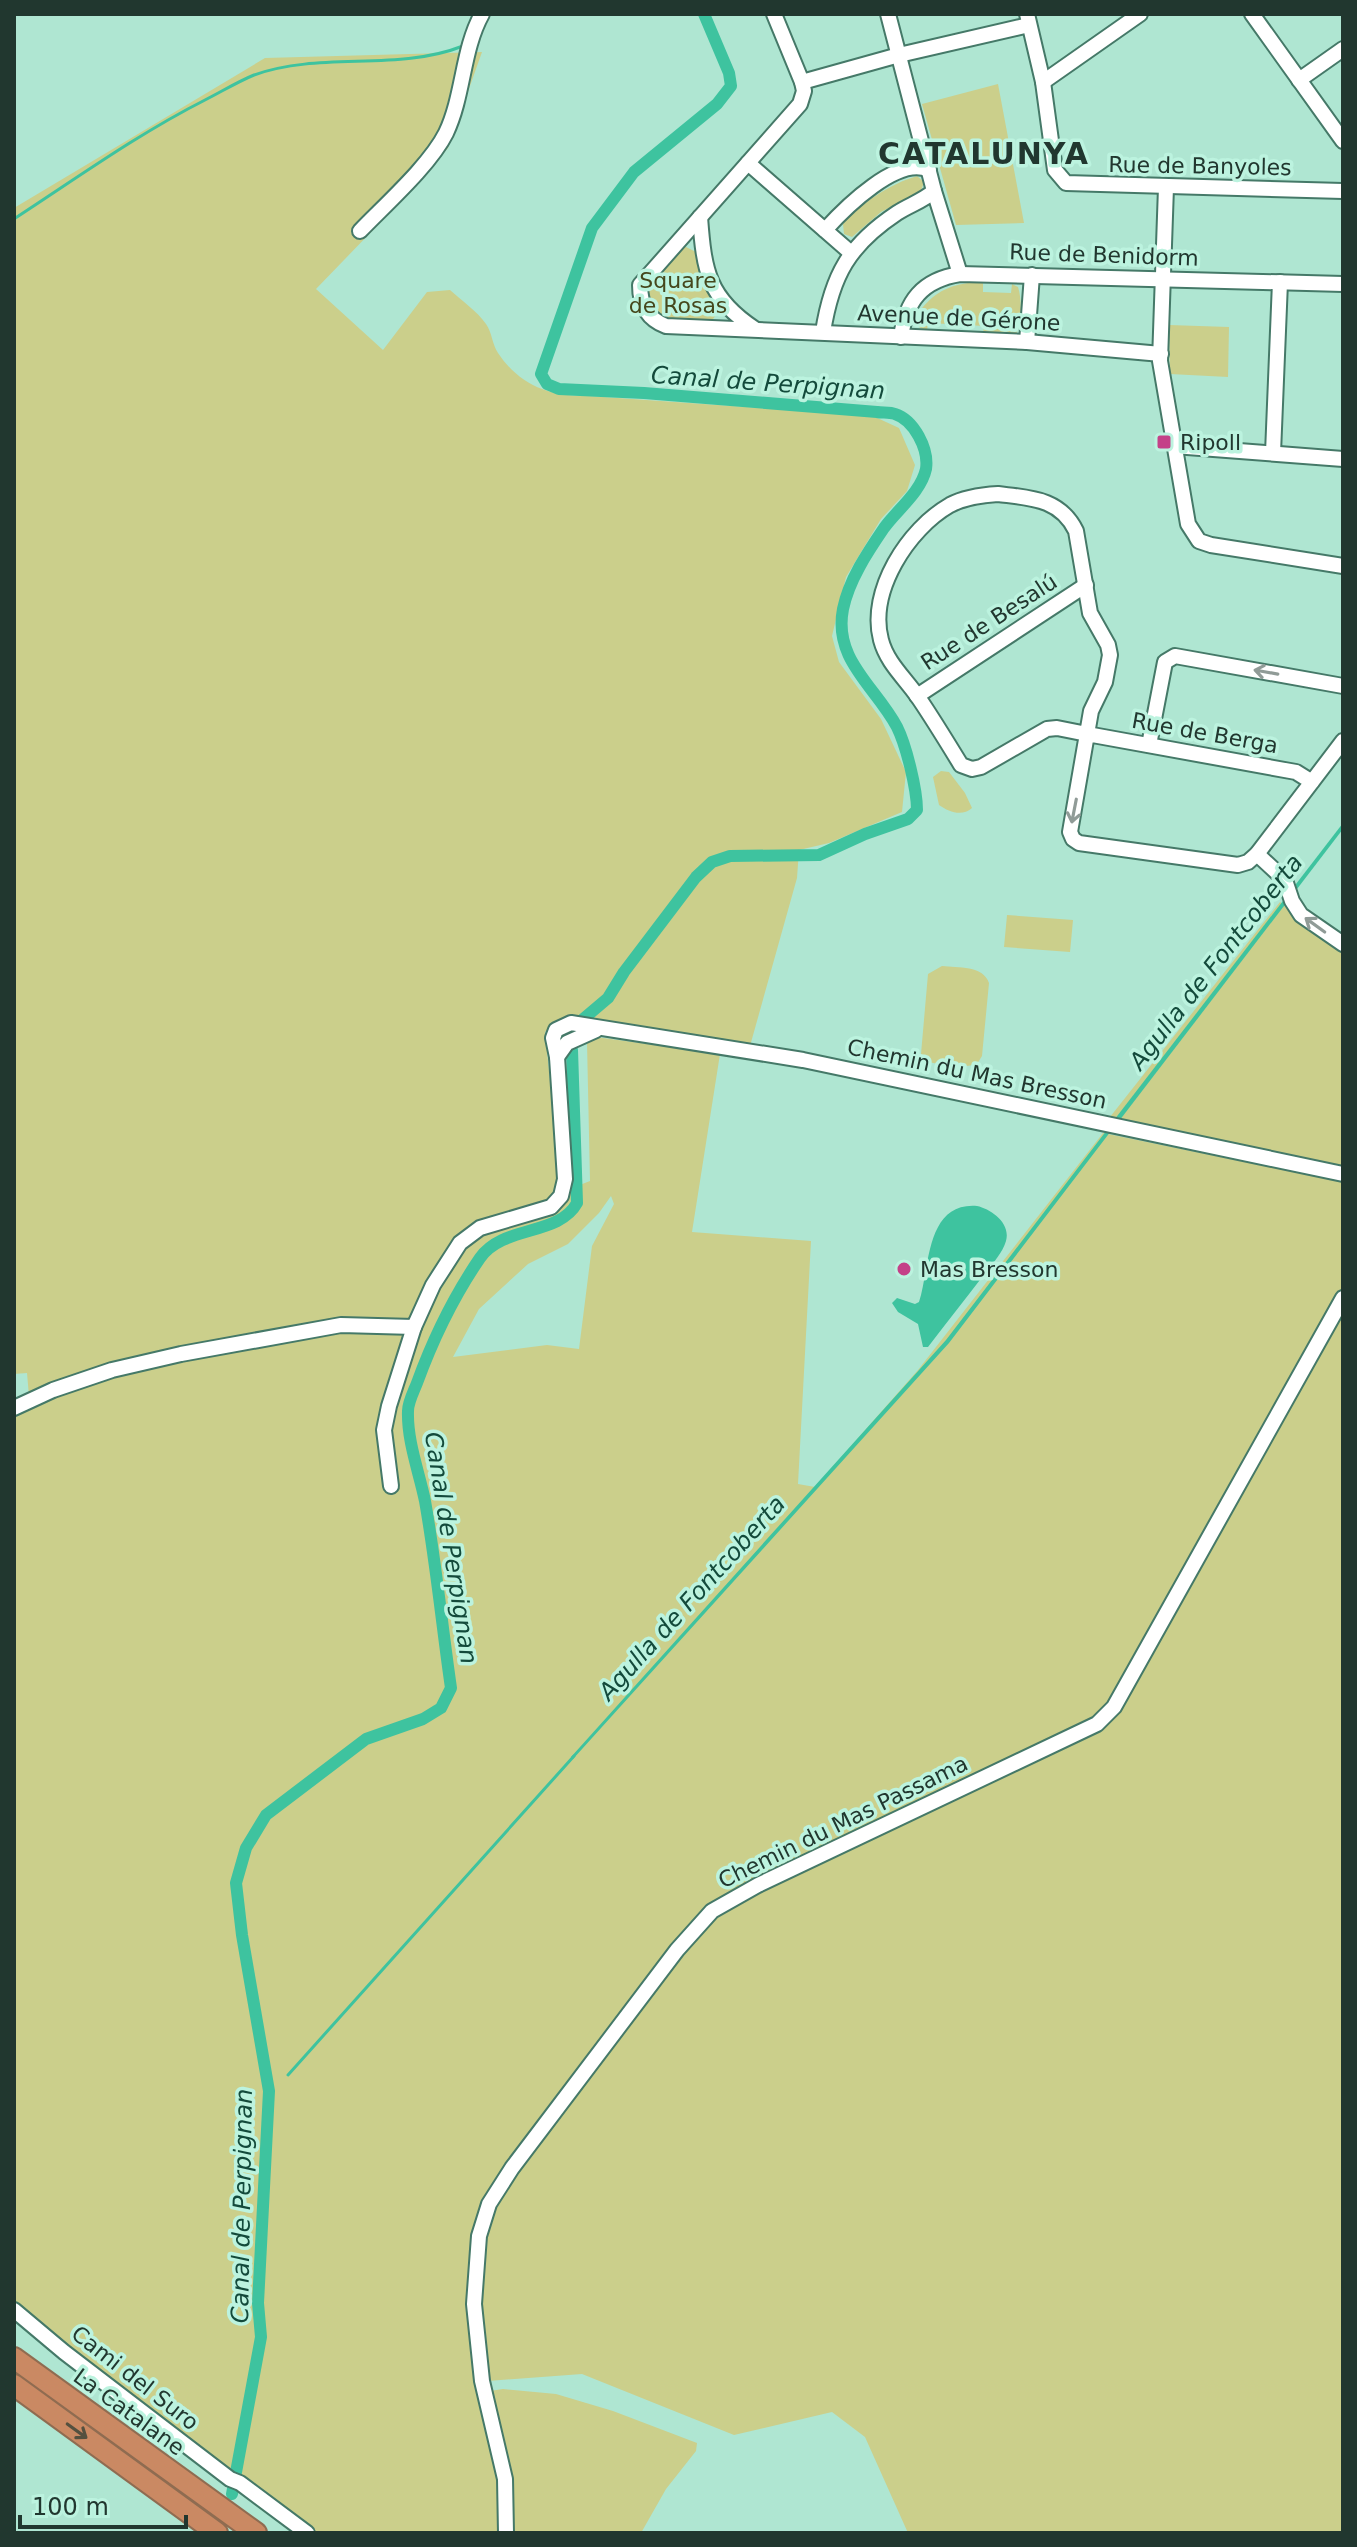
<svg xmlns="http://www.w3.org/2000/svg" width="1357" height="2547" font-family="'DejaVu Sans',sans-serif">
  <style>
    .green { fill: #cbcf8b; fill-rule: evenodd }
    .water { fill: #3ec39f }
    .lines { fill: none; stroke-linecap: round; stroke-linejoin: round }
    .stream { stroke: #3ec39f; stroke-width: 3 }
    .canal { stroke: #3ec39f; stroke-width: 12 }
    .minor-casing { stroke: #457968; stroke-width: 18 }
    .highway-casing { stroke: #8f6c51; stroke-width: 24 }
    .minor { stroke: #fff; stroke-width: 14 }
    .highway { stroke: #ca8963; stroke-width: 20 }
    .oneway { stroke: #909b97 }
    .oneway2 { stroke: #54503f }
    .poi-dot { fill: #c44188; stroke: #bcf3df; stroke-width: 3 }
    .labels { text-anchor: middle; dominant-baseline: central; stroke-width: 7; stroke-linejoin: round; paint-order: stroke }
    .street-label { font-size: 22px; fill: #21372f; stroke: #bcf3df }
    .park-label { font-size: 22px; fill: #45471c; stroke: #bcf3df }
    .poi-label { font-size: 22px; fill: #21372f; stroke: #bcf3df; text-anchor: start }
    .water-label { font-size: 24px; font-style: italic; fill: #134a3b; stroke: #bcf3df }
    .district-label { font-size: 30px; font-weight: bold; letter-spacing: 2px; fill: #21372f; stroke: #bcf3df }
  </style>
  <rect width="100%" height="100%" fill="#afe6d2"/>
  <g class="green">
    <path d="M482 52 448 148 402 200 316 289 383 350 427 292 450 290C461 300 477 311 486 324 492 332 492 344 498 353 520 386 551 397 589 396L873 416 899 428 915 465 907 491 881 519 846 577 832 636 839 662 881 719 906 772 902 812 829 843 799 850 797 878 750 1046 577 1015 558 1020 545 1032 560 1179 557 1195 548 1202 477 1223 411 1322 340 1320 29 1396 27 1373 14 1374V208L265 58Z"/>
    <polygon points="998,84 1024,223 956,225 922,104"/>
    <path d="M917 176 924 182 921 191 881 212 852 237 844 234 843 224C861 203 890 184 917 176Z"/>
    <polygon points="686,247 696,252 704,282 719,306 719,312 712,320 669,319 661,316 649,295 649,285 682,248"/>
    <path d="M968 283H983V292L1011 293 1012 284 1018 287C1022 299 1022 323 1016 334H983L984 326 928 323 927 331 917 326V315C930 296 945 286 968 283Z"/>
    <polygon points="1169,325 1229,327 1228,377 1170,374"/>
    <path d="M941 771 949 772 965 793 972 808C962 817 949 812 939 805L933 777Z"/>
    <polygon points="1280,902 1298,919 1343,947 1343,1168 1110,1117"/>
    <polygon points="1007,915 1073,920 1070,952 1004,947"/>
    <path d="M942 966C958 968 983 965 989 983L982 1056 977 1064C961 1069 941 1065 925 1061L921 1054 928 974Z"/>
    <path d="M596 1037 720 1054 692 1232 811 1241 798 1484 815 1487 918 1370 1103 1133 1343 1182V1286L1109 1703 1093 1720 755 1879 672 1947 473 2235 499 2480 500 2533H315L242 2478 232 2475 67 2348 14 2303V1413L55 1395 113 1375 182 1359 341 1329 417 1332 437 1288 464 1247 482 1232 554 1211 567 1190 590 1181 587 1042ZM611 1196 614 1204 592 1246 579 1349 547 1345 453 1357 479 1309 528 1264 568 1244 599 1213Z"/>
    <path d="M1343 1310V2533H908L865 2437 832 2412 734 2435 582 2374 488 2381C482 2325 472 2262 494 2208 499 2195 509 2183 516 2171L681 1954 716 1916 760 1890 1100 1729Z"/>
    <polygon points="503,2389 556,2394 613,2411 697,2443 696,2451 666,2489 641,2533 512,2533 490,2391"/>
  </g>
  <g class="water">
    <polygon points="1343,823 1343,829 1116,1125 1111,1124"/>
    <polygon points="1110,1126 1114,1127 949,1343 573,1759 571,1757 946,1340"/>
    <path d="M977 1206C991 1209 1011 1223 1006 1241 1003 1252 993 1263 986 1272 967 1297 947 1322 928 1347H923L918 1324 898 1312 892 1303 897 1298 915 1304 919 1302C930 1269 925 1202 977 1206Z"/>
  </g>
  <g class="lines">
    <g class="stream">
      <path d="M14 219C77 178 138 134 205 100 221 92 237 82 254 75 321 51 397 72 463 46"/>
      <polyline points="288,2075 574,1756"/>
    </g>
    <g class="canal">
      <path d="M582 1020 608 998 624 972 696 877 712 862 730 856 819 855 865 834 908 819 917 810C917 789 906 745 897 727 876 687 833 660 843 609 849 580 867 553 884 528 897 510 921 492 926 469 929 449 914 420 895 414 890 412 882 413 877 412L644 393 559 389 547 384 541 374 592 228 634 172 717 104 731 86 729 73 704 14"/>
      <path d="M232 2494 261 2337 258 2303 269 2091 242 1935 236 1883 246 1848 266 1815 366 1739 423 1719 441 1708 451 1688C442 1626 436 1563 425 1501 419 1472 407 1441 408 1411 408 1402 414 1391 417 1383 433 1339 454 1296 480 1258 503 1225 559 1236 577 1203L572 1050"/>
    </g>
    <g class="minor-casing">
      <g id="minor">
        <path d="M774 14 802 82 804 91 800 104 640 285C640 304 647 319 666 326L1027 342 1161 354"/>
        <polyline points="888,14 934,191 960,274"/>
        <polyline points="1027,14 1043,82 1055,170 1066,183 1343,191"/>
        <polyline points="1252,14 1343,141"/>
        <polyline points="1299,80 1343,49"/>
        <polyline points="802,82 899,55 1029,25"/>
        <polyline points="1043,82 1140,14"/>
        <polyline points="748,163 850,252"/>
        <polyline points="1166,187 1160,361 1188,524 1199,541 1211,545 1343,566"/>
        <path d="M700 217C704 271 708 298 755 329"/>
        <path d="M825 230C845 208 898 155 929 170"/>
        <path d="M360 231C386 204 430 165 446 133 464 95 462 50 482 14"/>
        <path d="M823 332C832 275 849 245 897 213 909 205 923 201 934 191"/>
        <path d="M901 337C906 301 922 280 960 274L1343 284"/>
        <polyline points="1027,342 1032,275"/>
        <polyline points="1174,446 1343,459"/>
        <polyline points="1273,453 1280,282"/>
        <path d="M998 494C1030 498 1060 498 1076 531L1090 613 1108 645 1110 655 1105 682 1091 711 1087 734 1057 728 1047 729 981 767 972 769 961 765C947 742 933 719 918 697 905 678 887 663 881 640 868 591 908 529 950 505 965 497 981 495 998 494Z"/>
        <polyline points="917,696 1086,585"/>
        <polyline points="1149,745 1165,662 1175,656 1343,686"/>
        <polyline points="1312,782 1296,772 1087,734 1070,832 1073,839 1079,843 1238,865 1248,862 1257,854 1343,741"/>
        <polyline points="1257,854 1285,880 1292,901 1301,915 1343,944"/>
        <polyline points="557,1057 567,1043 596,1030"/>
        <polyline points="14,1408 53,1390 112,1370 181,1354 341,1325 414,1327 433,1285 460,1243 480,1228 551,1207 561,1196 565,1179 557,1057 553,1038 556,1030 571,1023 803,1060 1343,1174"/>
        <polyline points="391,1486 384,1430 389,1406 414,1327"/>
        <polyline points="14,2310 64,2352 230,2479 240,2483 307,2533"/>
        <polyline points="506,2533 505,2479 482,2381 474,2304 479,2236 489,2204 512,2168 677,1950 712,1911 758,1885 1097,1724 1114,1707 1343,1298"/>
      </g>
    </g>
    <g class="highway-casing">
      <g id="highway">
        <polyline points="14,2358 256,2533"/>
        <polyline points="14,2385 217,2533"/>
      </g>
    </g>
    <use href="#minor" class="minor"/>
    <use href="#highway" class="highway"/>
  </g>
  <defs><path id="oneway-shaft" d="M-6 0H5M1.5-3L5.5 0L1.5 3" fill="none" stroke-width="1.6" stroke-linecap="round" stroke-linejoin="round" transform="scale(2)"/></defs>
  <g class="oneway">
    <use href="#oneway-shaft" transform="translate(1266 672) rotate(-170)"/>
    <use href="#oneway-shaft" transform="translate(1074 811) rotate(101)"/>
    <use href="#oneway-shaft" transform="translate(1315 925) rotate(-144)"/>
  </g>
  <use class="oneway2" href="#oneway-shaft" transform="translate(77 2431) rotate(36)"/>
  <g class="poi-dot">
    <rect x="1156" y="434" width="16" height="16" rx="4"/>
    <circle cx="904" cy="1269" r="8"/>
  </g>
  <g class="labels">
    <g class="street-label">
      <text transform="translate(1200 166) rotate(1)">Rue de Banyoles</text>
      <text transform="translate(1104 255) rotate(2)">Rue de Benidorm</text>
      <text transform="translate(959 318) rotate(3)">Avenue de Gérone</text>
      <text transform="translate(989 622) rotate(-33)">Rue de Besalú</text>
      <text transform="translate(1205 733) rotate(10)">Rue de Berga</text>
      <text transform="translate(977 1074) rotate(12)">Chemin du Mas Bresson</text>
      <text transform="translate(843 1822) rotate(-26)">Chemin du Mas Passama</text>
      <text transform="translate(135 2378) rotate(38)">Cami del Suro</text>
      <text transform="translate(129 2412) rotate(36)">La Catalane</text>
    </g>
    <g class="park-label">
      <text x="678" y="280">Square<tspan x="678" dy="25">de Rosas</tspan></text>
    </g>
    <g class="poi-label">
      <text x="1180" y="442">Ripoll</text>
      <text x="920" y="1269">Mas Bresson</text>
    </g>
    <g class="water-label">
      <text transform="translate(768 383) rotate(4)">Canal de Perpignan</text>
      <text transform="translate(1216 962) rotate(-52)">Agulla de Fontcoberta</text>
      <text transform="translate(451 1548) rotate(81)">Canal de Perpignan</text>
      <text transform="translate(692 1598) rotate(-48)">Agulla de Fontcoberta</text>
      <text transform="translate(242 2206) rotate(-89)">Canal de Perpignan</text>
    </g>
    <g class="district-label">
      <text x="984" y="153">CATALUNYA</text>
    </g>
  </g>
  <rect width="1357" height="2547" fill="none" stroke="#21372f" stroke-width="32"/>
  <path d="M20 2515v12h166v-12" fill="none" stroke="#21372f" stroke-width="4"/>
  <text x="32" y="2515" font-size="24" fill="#21372f" stroke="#bcf3df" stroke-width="6" paint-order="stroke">100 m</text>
</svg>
